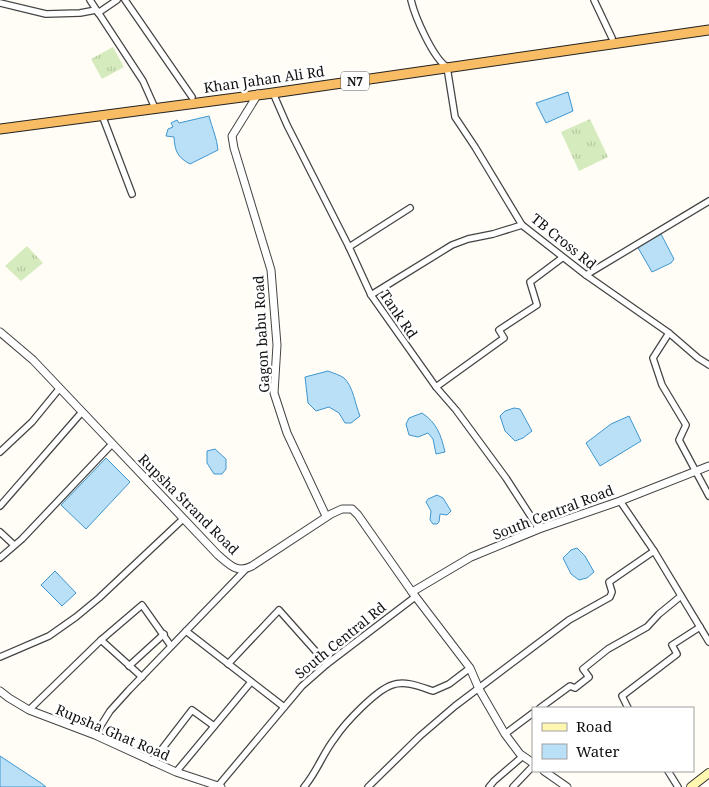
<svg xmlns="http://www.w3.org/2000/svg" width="709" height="787" font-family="'Noto Serif',serif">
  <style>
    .park { fill: url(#park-tufts) }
    .water { fill: #b9e0f7; stroke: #3f96cf }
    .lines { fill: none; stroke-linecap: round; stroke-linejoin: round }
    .minor-casing { stroke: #444; stroke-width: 8 }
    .tertiary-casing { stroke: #444; stroke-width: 9 }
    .secondary-casing { stroke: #333; stroke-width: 10 }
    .trunk-casing { stroke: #222; stroke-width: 11 }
    .minor { stroke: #fff; stroke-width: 5.5 }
    .tertiary { stroke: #fff; stroke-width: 7 }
    .secondary { stroke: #fff6b0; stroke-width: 8 }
    .trunk { stroke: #f7bc64; stroke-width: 9 }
    .labels { text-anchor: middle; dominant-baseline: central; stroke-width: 5; stroke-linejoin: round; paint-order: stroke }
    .shield { fill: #fff; stroke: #585858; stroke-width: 1 }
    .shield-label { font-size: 12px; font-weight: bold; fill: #111 }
    .street-label { font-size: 14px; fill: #111; stroke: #fff }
  </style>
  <defs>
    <pattern id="park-tufts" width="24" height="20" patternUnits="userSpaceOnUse" patternTransform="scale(1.25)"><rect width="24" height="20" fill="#d5ebbd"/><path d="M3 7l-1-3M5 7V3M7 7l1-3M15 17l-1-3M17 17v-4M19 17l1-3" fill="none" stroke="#b6c8a1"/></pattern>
  </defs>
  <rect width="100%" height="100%" fill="#fffdf5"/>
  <g class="park">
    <polygon points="113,47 124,67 102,79 91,59"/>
    <polygon points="590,119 608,157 579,171 561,132"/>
    <polygon points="27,246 43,263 21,281 5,266"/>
  </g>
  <g class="water">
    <polygon points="568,92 573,111 546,123 536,103"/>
    <path d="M209 116C212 128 217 138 218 150L190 164C177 157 175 151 174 137L166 136 168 129 173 127 171 123 177 120 179 123Z"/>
    <polygon points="661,234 674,259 671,263 652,272 637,246"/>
    <path d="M328 371C333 373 340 375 344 378 353 386 355 404 360 416L351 423H345L339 413 329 407 316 411 308 403 305 377Z"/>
    <polygon points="514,408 520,409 532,431 523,438 515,441 505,431 500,416 505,411"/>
    <path d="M422 413C437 423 441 435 445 452L436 454 433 439 428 433 418 437 409 435 406 424 409 418Z"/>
    <polygon points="629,416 641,441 600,466 586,443 611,424"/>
    <polygon points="215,449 226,459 226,469 222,474 214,474 207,463 207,451"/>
    <polygon points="106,458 130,482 86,529 61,505"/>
    <polygon points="437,495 443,498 451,511 447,515 440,514 439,522 437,524 433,524 430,520 431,511 426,502 428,499"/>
    <polygon points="577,548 585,556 594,572 587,578 579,580 571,574 563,558 571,550"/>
    <polygon points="55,571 76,593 62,606 41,585"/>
    <polygon points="0,756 41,783 46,787 0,787"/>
  </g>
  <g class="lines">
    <g class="minor-casing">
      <g id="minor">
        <polyline points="90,0 143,81 155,108"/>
        <polyline points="125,0 192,97"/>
        <path d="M411 0C415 17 433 58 447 67L455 117 475 147 522 225 586 275 669 333 698 358 709 365"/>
        <polyline points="594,0 612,38"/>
        <polyline points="0,3 46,14 80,13 96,10"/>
        <polyline points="98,13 117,0"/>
        <polyline points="273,93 287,125 349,247 371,295 436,387 456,410 506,478 539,529"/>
        <polyline points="102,115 132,194"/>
        <polyline points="349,247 410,208"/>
        <polyline points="586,275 709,201"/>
        <polyline points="371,295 452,245 468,239 493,234 522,225"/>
        <polyline points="669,333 653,358 662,385 686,425 679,440 709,496"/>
        <polyline points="436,387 504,338 499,330 537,305 530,282 562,258"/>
        <polyline points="0,452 32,422 59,389"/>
        <polyline points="620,501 654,551 709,642"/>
        <polyline points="0,506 82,412"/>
        <polyline points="0,532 14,545"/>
        <polyline points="0,558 22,539 112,444"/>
        <polyline points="186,631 284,707"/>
        <polyline points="101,640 142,677"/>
        <polyline points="0,657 49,636 76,617 99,598 183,519"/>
        <polyline points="228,664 279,610 327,664"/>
        <polyline points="129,666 164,634"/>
        <polyline points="540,708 570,686 575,688 589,677 583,669 608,649 647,627 659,614 681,596"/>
        <polyline points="628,708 622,696 677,654 672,645 700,627"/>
        <polyline points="29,710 101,640 142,605 171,646"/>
        <polyline points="505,734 533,713"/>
        <polyline points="95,735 110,711 129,690 245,570"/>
        <polyline points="152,762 192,710 214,726"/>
        <polyline points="668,771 678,787"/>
        <polyline points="176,772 251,682"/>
        <polyline points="218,786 302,686 327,664 415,597"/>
        <path d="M304 787C317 772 323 753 335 738 345 723 375 691 392 685 405 680 421 687 433 691L449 684 470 668"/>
        <polyline points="368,787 420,736 455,706 569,620 610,597 612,592 609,582 654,551"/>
        <polyline points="489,787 494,781 523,756"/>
        <polyline points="513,787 533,766"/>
      </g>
    </g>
    <g class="tertiary-casing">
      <g id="tertiary">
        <polyline points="258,94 232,136 234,148 271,270 277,345 274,393 287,433 326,516"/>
        <path d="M0 332 33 360 218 555C230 565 237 574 252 566L331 514 342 509H352L358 515 412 592 470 668 479 689 505 734 520 754 533 763"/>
        <polyline points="412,592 471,557 539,529 620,501 709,466"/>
        <polyline points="0,691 9,698 29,710 95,735 176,772 221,787"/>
        <polyline points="544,771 567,787"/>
      </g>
    </g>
    <g class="secondary-casing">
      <polyline id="secondary" points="691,787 709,773"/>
    </g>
    <g class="trunk-casing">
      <polyline id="trunk" points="0,129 273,93 709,30"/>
    </g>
    <use href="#minor" class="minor"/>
    <use href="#tertiary" class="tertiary"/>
    <use href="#secondary" class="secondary"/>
    <use href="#trunk" class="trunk"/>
  </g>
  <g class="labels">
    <rect class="shield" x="341" y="71.5" width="28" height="19" rx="4"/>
    <g class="shield-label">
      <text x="355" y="81">N7</text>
    </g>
    <g class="street-label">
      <text transform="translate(264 79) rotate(-8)">Khan Jahan Ali Rd</text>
      <text transform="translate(564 241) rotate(39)">TB Cross Rd</text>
      <text transform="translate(399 314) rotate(56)">Tank Rd</text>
      <text transform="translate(261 334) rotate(-93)">Gagon babu Road</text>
      <text transform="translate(189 504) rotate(45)">Rupsha Strand Road</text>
      <text transform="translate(553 512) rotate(-21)">South Central Road</text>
      <text transform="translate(340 640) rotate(-39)">South Central Rd</text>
      <text transform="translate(113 732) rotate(23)">Rupsha Ghat Road</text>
    </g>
  </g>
  <rect x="532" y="707" width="162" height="65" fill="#ffffff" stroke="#a0a0a0"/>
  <rect x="542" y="723" width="25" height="8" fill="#fff6b0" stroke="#a0a0a0"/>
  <text x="576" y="732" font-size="15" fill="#111111">Road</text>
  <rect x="542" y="744" width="25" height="15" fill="#b9e0f7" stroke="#a0a0a0"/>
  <text x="576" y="757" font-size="15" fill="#111111">Water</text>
</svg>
